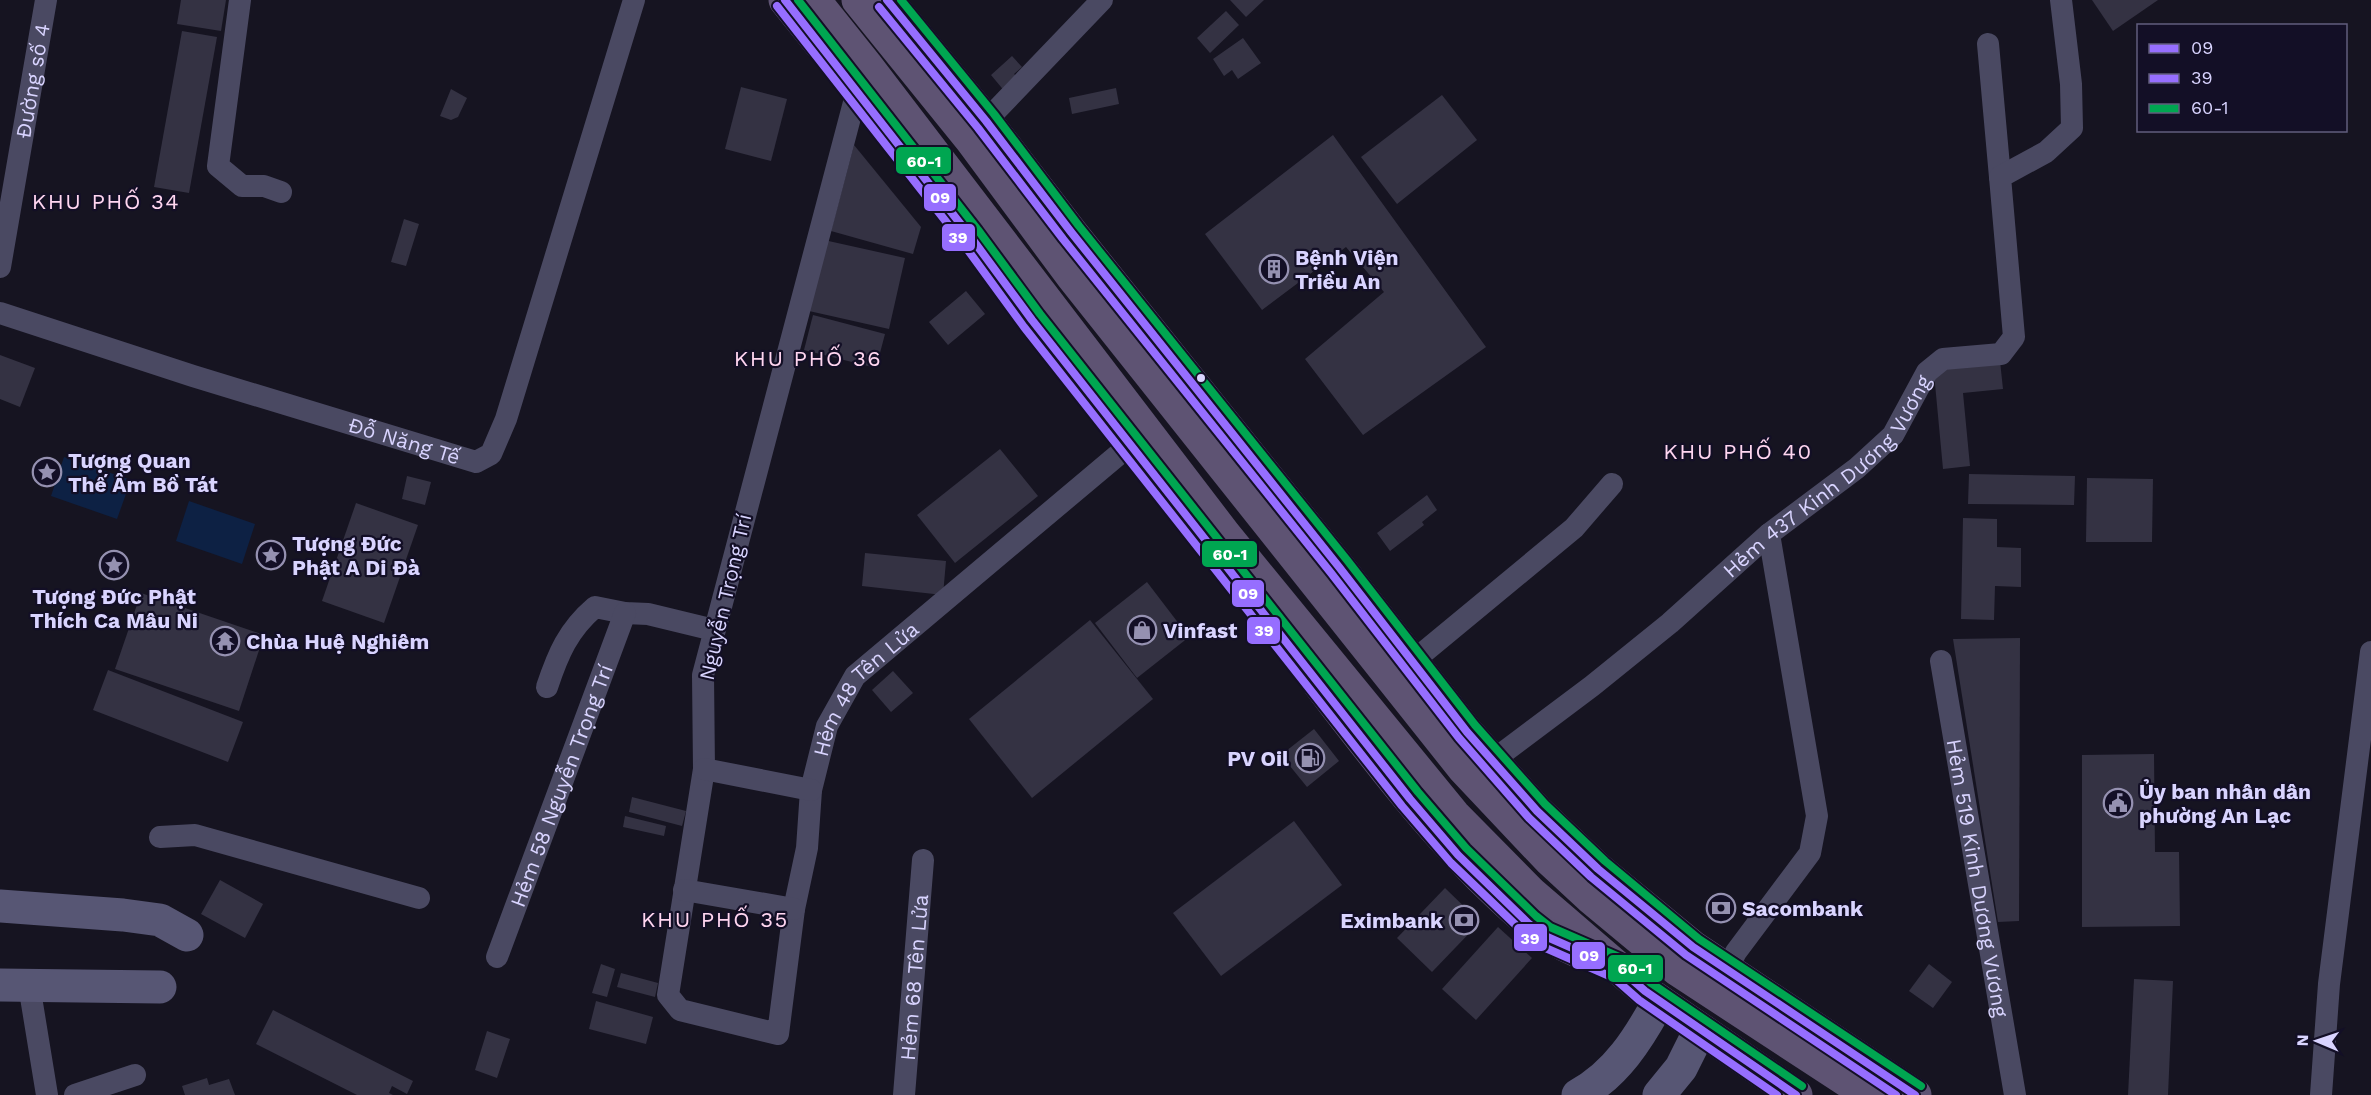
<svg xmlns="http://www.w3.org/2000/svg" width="2371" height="1095" font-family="'Work Sans',sans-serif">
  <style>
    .water { fill: #0d2144 }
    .building { fill: #343243 }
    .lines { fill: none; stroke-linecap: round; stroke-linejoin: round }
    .street { stroke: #4a4962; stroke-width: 22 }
    .secondary { stroke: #575674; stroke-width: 33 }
    .primary { stroke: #5e5373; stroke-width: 33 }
    .bus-1-casing { stroke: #130f26; stroke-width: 12 }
    .bus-2-casing { stroke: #130f26; stroke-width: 12 }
    .bus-3-casing { stroke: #130f26; stroke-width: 12 }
    .bus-1 { stroke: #966eff; stroke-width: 8 }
    .bus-2 { stroke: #966eff; stroke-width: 8 }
    .bus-3 { stroke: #00a651; stroke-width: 8 }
    .bus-dot { fill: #d9d4ff; stroke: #130f26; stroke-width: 2 }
    .labels { text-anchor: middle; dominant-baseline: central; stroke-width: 4.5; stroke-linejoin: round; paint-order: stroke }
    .street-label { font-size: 21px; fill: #d9d4ff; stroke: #130f26 }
    .poi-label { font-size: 21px; font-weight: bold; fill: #d9d4ff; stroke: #130f26; text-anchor: start }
    .neighbourhood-label { font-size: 22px; letter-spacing: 1.5px; fill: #ffd6f0; stroke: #130f26 }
    .line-badge { stroke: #130f26; stroke-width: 2 }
    .badge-label { font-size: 16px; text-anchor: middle; font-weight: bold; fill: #fff }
  </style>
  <rect width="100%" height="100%" fill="#161421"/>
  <g class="water">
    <polygon points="64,457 131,480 117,519 51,496"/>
    <polygon points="189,501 255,524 242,564 176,541"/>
  </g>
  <g class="building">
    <polygon points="181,0 226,0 221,31 177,24"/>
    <polygon points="1230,0 1264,0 1246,17"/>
    <polygon points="2092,0 2158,0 2113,31"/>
    <polygon points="1226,11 1239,25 1210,53 1197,38"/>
    <polygon points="182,31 217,37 189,193 154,187"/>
    <polygon points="1243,38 1261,63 1238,79 1232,70 1224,76 1213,59"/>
    <polygon points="1012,56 1022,67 1014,74 1020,79 1006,93 991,75"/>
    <polygon points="741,87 787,99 771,161 725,149"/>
    <polygon points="1116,88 1119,104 1072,114 1069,98"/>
    <polygon points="451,89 467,98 458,117 451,120 440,116"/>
    <polygon points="1442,95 1477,140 1397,204 1361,157"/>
    <polygon points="1333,135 1486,347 1363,435 1305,359 1384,292 1346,247 1262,310 1205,234"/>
    <polygon points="854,145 921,227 913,254 831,231"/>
    <polygon points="404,219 419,224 406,266 391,262"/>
    <polygon points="824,240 905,258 889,329 809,311"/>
    <polygon points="966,291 985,314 948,345 929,322"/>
    <polygon points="813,315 885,334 876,368 804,350"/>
    <polygon points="0,355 35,368 20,407 0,399"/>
    <polygon points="2000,361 2003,389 1963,393 1970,466 1943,469 1934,373 1941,366"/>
    <polygon points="1000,449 1038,496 955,563 917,515"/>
    <polygon points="1969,474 2075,476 2074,505 1968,504"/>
    <polygon points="407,476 431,482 425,505 402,499"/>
    <polygon points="2087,478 2153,479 2152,542 2086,542"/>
    <polygon points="1427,495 1437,510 1422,522 1424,525 1390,551 1377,533"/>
    <polygon points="356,503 418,525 384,623 322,601"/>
    <polygon points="1963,518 1997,519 1997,547 2021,548 2021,587 1995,586 1994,620 1961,619"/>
    <polygon points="865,553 946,561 943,595 862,586"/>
    <polygon points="1147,582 1189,637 1137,678 1095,623"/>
    <polygon points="141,593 264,635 239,711 115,669"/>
    <polygon points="1090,620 1153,699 1032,798 969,719"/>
    <polygon points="2020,638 2019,921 1998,922 1953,639"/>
    <polygon points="108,670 243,722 228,762 93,710"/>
    <polygon points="893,671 913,693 891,712 872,690"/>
    <polygon points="1314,729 1339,761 1307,787 1281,755"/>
    <polygon points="2154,754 2155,852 2179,852 2180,926 2082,927 2082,755"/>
    <polygon points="632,797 686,811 682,826 629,812"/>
    <polygon points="625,816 666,826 664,836 623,827"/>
    <polygon points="1294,821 1342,885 1221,976 1173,913"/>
    <polygon points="220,880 263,904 245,938 201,914"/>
    <polygon points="1445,888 1480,922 1432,972 1397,938"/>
    <polygon points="1498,927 1532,958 1476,1020 1442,989"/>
    <polygon points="601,964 615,969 607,997 592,993"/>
    <polygon points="1929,964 1952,982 1933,1008 1909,991"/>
    <polygon points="621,973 658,983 655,997 617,987"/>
    <polygon points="2134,979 2173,981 2168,1095 2128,1095"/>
    <polygon points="596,1001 653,1017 646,1044 589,1029"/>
    <polygon points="273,1010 413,1081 407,1094 392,1086 389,1093 393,1095 357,1095 256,1044"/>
    <polygon points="487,1031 510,1039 497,1078 475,1070"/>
    <polygon points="207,1078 209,1085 229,1079 235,1095 185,1095 182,1086"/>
  </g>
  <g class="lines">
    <g class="street">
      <polyline points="240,0 218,166 242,186 264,186 281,192"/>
      <polyline points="1988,44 2000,177"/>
      <path id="s1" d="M857 91 703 675 704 769 668 995 680 1010 778 1034 794 909 807 848 811 790 827 726 855 676 1131 444"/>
      <polyline points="986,121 1102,0"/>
      <path id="s2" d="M0 267 46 0"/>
      <path id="s3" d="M0 313 193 376 476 462 491 454 506 419 634 0"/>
      <path id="s4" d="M1941 661 2015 1095"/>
      <polyline points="1412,662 1574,528 1612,484"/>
      <path d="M547 687C558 654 568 630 595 607L625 613 648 614 714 630"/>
      <path id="s5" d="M1492 761 1592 686 1670 623 1769 534 1857 468 1893 435 1927 372 1943 359 2001 354 2014 337 2000 177 2046 152 2072 128 2071 84 2061 0"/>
      <polyline points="704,769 811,790"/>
      <polyline points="160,837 195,835 419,898"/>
      <polyline points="684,890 794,909"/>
      <path id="s6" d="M497 957 625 613"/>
      <polyline points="1726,971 1736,952 1810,853 1817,816 1769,534"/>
      <polyline points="29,985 47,1095"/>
      <polyline points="75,1095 135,1075"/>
      <path id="s7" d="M904 1095 923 860"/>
      <polyline points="2321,1095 2329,984 2371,652"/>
    </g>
    <g class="secondary">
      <polyline points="0,906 123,915 160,920 187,935"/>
      <polyline points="0,985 160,987"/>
      <path d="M1578 1095C1616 1075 1639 1038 1659 1001"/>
      <polyline points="1659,1095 1681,1068 1700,1030"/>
    </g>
    <g class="primary">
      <polyline points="785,0 821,45"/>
      <polyline points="814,0 866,65 1225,535 1454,815 1531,893 1645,991 1796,1095"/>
      <polyline points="858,0 972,141 1072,276 1464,769 1550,860 1590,897 1678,970 1869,1095"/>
      <polyline points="887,0 986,121 1071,232 1339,567 1467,732 1537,811 1598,869 1693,947 1915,1095"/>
      <path d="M1319 684C1370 750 1421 818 1480 877 1512 908 1536 933 1577 951"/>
    </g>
    <g class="bus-1-casing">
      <g id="bus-1">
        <polyline points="785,0 970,236 1032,320 1410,799 1458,855 1529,924 1545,936 1620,969 1645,991 1796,1095"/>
        <polyline points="887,0 986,121 1071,232 1339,567 1467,732 1537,811 1598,869 1693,947 1915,1095"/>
      </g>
    </g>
    <g class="bus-2-casing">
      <g id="bus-2">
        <polyline points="777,6 962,242 1024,327 1402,806 1451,863 1523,932 1541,946 1614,978 1639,1000 1777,1095"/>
        <polyline points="879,7 978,128 1063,239 1331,573 1459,738 1529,818 1591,877 1686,955 1896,1095"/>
      </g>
    </g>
    <g class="bus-3-casing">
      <g id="bus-3">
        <polyline points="798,0 978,230 1040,314 1418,792 1466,848 1536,916 1550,927 1626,960 1651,983 1802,1086"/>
        <polyline points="901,0 994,114 1079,226 1347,560 1475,725 1545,804 1605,861 1699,939 1921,1086"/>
      </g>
    </g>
    <use href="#bus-1" class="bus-1"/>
    <use href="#bus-2" class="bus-2"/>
    <use href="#bus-3" class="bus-3"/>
  </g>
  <defs>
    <g id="building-ring" transform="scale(1.5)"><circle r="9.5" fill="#130f26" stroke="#9591b1" stroke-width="1.5"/><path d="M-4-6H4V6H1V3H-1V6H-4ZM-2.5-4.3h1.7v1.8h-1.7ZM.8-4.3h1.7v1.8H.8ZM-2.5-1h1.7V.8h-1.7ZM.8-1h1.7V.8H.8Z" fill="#9591b1"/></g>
    <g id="sight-ring" transform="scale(1.5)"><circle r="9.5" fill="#130f26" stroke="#9591b1" stroke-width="1.5"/><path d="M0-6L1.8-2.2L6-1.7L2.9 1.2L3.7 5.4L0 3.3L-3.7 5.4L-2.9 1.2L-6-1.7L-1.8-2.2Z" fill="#9591b1"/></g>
    <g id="shop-ring" transform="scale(1.5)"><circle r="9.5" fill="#130f26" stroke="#9591b1" stroke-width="1.5"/><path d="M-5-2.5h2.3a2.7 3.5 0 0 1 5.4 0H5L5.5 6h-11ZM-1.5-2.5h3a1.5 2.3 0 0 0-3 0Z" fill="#9591b1"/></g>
    <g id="temple-ring" transform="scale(1.5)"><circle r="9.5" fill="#130f26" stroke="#9591b1" stroke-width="1.5"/><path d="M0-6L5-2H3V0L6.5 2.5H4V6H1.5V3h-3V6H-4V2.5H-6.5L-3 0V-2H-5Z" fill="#9591b1"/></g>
    <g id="fuel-ring" transform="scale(1.5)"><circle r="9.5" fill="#130f26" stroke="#9591b1" stroke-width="1.5"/><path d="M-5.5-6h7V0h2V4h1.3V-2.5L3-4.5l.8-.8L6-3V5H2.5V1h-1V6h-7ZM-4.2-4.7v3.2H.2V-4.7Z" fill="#9591b1"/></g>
    <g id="civic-ring" transform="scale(1.5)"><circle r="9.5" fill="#130f26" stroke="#9591b1" stroke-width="1.5"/><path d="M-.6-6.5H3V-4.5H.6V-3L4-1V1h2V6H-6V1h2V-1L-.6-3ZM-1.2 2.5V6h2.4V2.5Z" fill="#9591b1"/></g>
    <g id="bank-ring" transform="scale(1.5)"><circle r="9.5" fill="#130f26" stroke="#9591b1" stroke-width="1.5"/><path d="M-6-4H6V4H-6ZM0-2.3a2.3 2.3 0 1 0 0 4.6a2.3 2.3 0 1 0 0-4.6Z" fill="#9591b1"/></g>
  </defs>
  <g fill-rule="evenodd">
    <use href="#building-ring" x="1274" y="269"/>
    <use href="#sight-ring" x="47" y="472"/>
    <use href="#sight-ring" x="271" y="555"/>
    <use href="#sight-ring" x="114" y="565"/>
    <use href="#shop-ring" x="1142" y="630"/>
    <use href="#temple-ring" x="225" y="641"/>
    <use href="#fuel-ring" x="1310" y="758"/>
    <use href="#civic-ring" x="2118" y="803"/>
    <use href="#bank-ring" x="1721" y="908"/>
    <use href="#bank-ring" x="1464" y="920"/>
  </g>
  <circle class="bus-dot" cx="1201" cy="378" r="5"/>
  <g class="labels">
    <g class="street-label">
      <text stroke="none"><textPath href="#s2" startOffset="189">Đường số 4</textPath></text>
      <text stroke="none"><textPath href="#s3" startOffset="424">Đỗ Năng Tế</textPath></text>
      <text stroke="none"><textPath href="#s5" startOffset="442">Hẻm 437 Kinh Dương Vương</textPath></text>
      <text transform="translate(725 597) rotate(-77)">Nguyễn Trọng Trí</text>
      <text stroke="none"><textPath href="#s1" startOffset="1412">Hẻm 48 Tên Lửa</textPath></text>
      <text stroke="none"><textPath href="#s6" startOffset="183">Hẻm 58 Nguyễn Trọng Trí</textPath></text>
      <text stroke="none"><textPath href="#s4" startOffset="220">Hẻm 519 Kinh Dương Vương</textPath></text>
      <text stroke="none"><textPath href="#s7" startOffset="118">Hẻm 68 Tên Lửa</textPath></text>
    </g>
    <g class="poi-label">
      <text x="1295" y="257">Bệnh Viện<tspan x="1295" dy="24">Triều An</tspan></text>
      <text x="68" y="460">Tượng Quan<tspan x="68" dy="24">Thế Âm Bồ Tát</tspan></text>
      <text x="292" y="543">Tượng Đức<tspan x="292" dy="24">Phật A Di Đà</tspan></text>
      <text x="114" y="596" text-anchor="middle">Tượng Đức Phật<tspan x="114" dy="24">Thích Ca Mâu Ni</tspan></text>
      <text x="1163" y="630">Vinfast</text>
      <text x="246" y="641">Chùa Huệ Nghiêm</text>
      <text x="1289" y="758" text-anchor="end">PV Oil</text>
      <text x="2139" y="791">Ủy ban nhân dân<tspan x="2139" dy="24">phường An Lạc</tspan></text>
      <text x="1742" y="908">Sacombank</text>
      <text x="1443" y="920" text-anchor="end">Eximbank</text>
    </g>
    <g class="neighbourhood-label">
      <text x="106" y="201">KHU PHỐ 34</text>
      <text x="808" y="358">KHU PHỐ 36</text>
      <text x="1738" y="451">KHU PHỐ 40</text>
      <text x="715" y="919">KHU PHỐ 35</text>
    </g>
  </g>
  <g class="line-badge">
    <rect x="895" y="146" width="57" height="29" rx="6" fill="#00a651"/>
    <rect x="923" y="183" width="34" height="29" rx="6" fill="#966eff"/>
    <rect x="941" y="223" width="35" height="29" rx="6" fill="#966eff"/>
    <rect x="1201" y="540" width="57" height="28" rx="6" fill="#00a651"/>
    <rect x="1231" y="579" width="34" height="29" rx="6" fill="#966eff"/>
    <rect x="1246" y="616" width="35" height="29" rx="6" fill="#966eff"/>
    <rect x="1513" y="923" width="35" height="29" rx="6" fill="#966eff"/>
    <rect x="1571" y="941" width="35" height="29" rx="6" fill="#966eff"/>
    <rect x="1607" y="954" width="57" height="29" rx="6" fill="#00a651"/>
  </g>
  <g class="badge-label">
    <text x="924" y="167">60-1</text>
    <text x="940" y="203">09</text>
    <text x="958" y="243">39</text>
    <text x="1230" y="560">60-1</text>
    <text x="1248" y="599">09</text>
    <text x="1264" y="636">39</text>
    <text x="1530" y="944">39</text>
    <text x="1589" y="961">09</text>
    <text x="1635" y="974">60-1</text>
  </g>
  <rect x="2137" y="24" width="210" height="108" fill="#130f26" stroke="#625e7d" stroke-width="1.5"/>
  <rect x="2149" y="44" width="30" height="9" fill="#966eff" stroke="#625e7d" stroke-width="1.5"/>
  <text x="2191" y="54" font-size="18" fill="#d9d4ff">09</text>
  <rect x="2149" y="74" width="30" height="9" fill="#966eff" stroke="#625e7d" stroke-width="1.5"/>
  <text x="2191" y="84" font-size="18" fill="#d9d4ff">39</text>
  <rect x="2149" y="104" width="30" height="9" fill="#00a651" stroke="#625e7d" stroke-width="1.5"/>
  <text x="2191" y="114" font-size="18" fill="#d9d4ff">60-1</text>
  <g transform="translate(2317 1041) rotate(272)" stroke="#130f26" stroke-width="4.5" paint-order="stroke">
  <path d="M0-4.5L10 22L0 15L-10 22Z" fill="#d9d4ff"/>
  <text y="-9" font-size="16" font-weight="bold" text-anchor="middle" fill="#d9d4ff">N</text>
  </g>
</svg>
